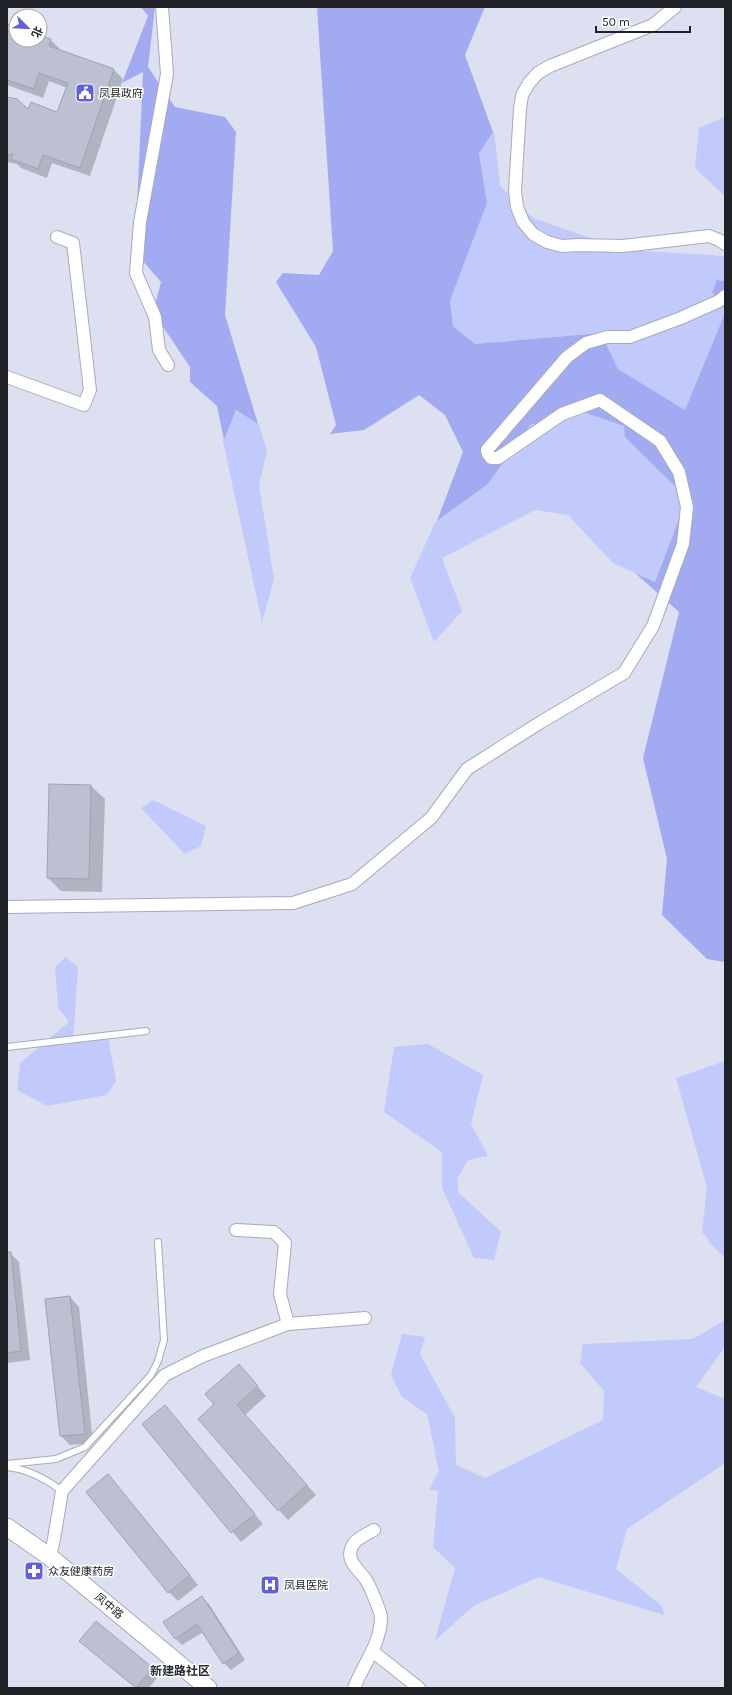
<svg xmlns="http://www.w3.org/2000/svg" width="732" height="1695" font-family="Karla,'Noto Sans SC',sans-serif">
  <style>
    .green { fill: #c2c9fb }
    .forest { fill: #a2abf2 }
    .shadow { fill: #0003 }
    .building { fill: #bdc0d0; stroke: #a0a2b2 }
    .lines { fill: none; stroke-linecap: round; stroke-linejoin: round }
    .lane-casing { stroke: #a7aab9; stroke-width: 8 }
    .street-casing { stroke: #a7aab9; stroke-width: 14 }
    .secondary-casing { stroke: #a7aab9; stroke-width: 19 }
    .lane { stroke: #fff; stroke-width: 6 }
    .street { stroke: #fff; stroke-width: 12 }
    .secondary { stroke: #fff; stroke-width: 17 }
    .labels { text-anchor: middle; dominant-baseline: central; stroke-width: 3; stroke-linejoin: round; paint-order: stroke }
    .poi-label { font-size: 11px; fill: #202127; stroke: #fff; text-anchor: start }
    .street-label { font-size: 11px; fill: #202127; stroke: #fff }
    .neighbourhood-label { font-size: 12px; font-weight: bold; fill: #292b37; stroke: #fff }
  </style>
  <rect width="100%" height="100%" fill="#dde0f0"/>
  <g class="green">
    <polygon points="725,117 725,196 695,168 699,128"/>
    <polygon points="494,130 500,186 533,218 625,250 725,256 725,281 717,280 712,292 725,310 725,313 685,410 618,369 601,333 475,344 453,326 450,301 487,203 479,152"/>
    <polygon points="574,409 624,426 626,437 687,498 655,582 613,563 568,515 535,510 442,558 462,611 434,642 410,578 435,523 488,484 531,424 552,423"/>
    <polygon points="236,410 259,425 267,450 259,485 274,579 262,622 223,441"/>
    <polygon points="153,800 206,826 201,846 185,854 141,808"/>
    <polygon points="66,957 78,967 73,1043 108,1037 116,1081 107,1095 47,1106 17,1090 20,1063 69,1022 58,1007 55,967"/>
    <polygon points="428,1044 483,1075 471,1124 488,1156 468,1160 457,1179 459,1193 501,1232 494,1260 474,1258 442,1188 442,1152 384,1112 394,1047"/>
    <polygon points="725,1061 725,1258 708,1241 709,1240 702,1232 707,1187 676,1078"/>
    <polygon points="725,1320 725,1347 696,1387 725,1399 725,1463 627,1529 616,1569 662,1606 664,1615 539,1577 475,1605 435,1640 455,1568 433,1547 438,1491 429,1490 439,1471 427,1414 402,1397 391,1375 402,1334 425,1337 420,1354 455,1418 456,1465 485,1478 603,1420 604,1391 580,1363 583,1344 693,1339"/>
  </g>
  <g class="forest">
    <polygon points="141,7 155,7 148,67 175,107 225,117 236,132 225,315 258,424 236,410 224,440 217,406 190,382 190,367 153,312 161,282 135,252 143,72 122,83 148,16"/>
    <polygon points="315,7 485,7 465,55 493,132 479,153 487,203 450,301 453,326 475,344 601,333 618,369 685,410 725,313 725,962 707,959 662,915 667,859 643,758 679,612 635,573 655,582 687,498 625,437 624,426 574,409 552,423 531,424 488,484 437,521 463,452 445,415 419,395 364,430 330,434 336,425 316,347 276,282 283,273 319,275 333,251 317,8"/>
    <polygon points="717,280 725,281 725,310 712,292"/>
  </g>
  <g class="shadow">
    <polygon points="7,25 16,28 16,40 40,40 40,36 51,40 60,49 59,51 114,70 123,79 90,176 52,163 47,178 21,168 17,164 7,162 7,98 29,111 58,113 67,88 49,81 43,98 7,85"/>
    <polygon points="50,785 91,786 105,799 102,892 61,891 48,878"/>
    <polygon points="7,1253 10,1253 19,1262 30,1360 7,1363"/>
    <polygon points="70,1297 79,1307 93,1443 70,1445 61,1436 46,1300"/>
    <polygon points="248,1375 266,1396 245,1415 316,1495 288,1520 199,1419"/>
    <polygon points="165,1406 263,1524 241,1542 143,1424"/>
    <polygon points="108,1475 117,1485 198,1585 178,1601 169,1592"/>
    <polygon points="202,1598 209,1604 245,1660 231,1670 224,1663 203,1632 182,1645 176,1639"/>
    <polygon points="88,1648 152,1668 159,1675 149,1688 136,1688"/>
  </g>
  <g class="building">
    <polygon points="7,24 16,27 16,40 40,40 40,35 51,39 49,46 114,69 80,168 43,155 38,169 11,159 13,154 7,155 7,97 17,99 28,109 31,102 57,112 68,83 39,73 34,89 7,80"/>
    <polygon points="49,784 91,785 89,879 47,878"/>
    <polygon points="7,1252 11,1252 21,1351 7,1353"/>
    <polygon points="70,1296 85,1434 60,1436 45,1299"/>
    <polygon points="239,1364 258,1386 237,1405 307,1485 278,1511 198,1419 214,1404 205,1394"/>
    <polygon points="165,1405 255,1514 231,1533 142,1424"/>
    <polygon points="108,1474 190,1575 168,1593 86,1492"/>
    <polygon points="202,1596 239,1653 223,1664 197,1624 175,1639 163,1622"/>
    <polygon points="96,1621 153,1668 136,1688 79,1641"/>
  </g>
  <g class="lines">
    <g class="lane-casing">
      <g id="lane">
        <polyline points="7,1047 146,1031"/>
        <polyline points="7,1464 56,1459 85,1447 151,1375 158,1361 164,1340 158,1242"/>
        <path d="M7 1467C28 1469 46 1479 62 1491"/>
      </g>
    </g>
    <g class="street-casing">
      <g id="street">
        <polyline points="162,7 167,74 140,222 136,273 155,317 159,350 168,365"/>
        <polyline points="675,7 653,25 550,66 538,73 529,83 522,95 520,109 515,191 517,207 523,222 533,234 547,242 562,246 578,245 623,246 709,236 719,240 725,244"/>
        <polyline points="7,377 84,405 90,390 73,243 57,237"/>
        <polyline points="7,907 293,903 352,884 431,818 467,769 541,722 624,673 653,626 683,544 687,507 679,472 660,441 600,400 562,414 498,458 491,458 488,454 487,450 567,357 586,343 607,337 630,337 681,318 719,301 725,296"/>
        <polyline points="236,1230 274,1232 285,1243 280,1294 288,1324"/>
        <polyline points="50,1557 54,1539 62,1491 165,1375 203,1356 288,1324 365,1318"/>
        <polyline points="372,1651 419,1688"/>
        <path d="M354 1688C363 1664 381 1644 381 1617 380 1610 370 1586 366 1580 358 1568 343 1560 354 1543 358 1538 369 1533 374 1530"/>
      </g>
    </g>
    <g class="secondary-casing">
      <polyline id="secondary" points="7,1527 50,1557 208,1688"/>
    </g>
    <use href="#lane" class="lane"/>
    <use href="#street" class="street"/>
    <use href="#secondary" class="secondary"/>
  </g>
  <defs>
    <g id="civic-square" transform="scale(1)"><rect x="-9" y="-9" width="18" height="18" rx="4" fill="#6162db" stroke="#fff"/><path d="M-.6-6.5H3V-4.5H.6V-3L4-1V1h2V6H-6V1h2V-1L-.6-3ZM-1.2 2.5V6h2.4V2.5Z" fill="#fff"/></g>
    <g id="pharmacy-square" transform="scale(1)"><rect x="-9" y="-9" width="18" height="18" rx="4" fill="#6162db" stroke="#fff"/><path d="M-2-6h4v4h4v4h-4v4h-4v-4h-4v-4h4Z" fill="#fff"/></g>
    <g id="hospital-square" transform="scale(1)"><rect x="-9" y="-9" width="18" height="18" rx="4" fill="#6162db" stroke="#fff"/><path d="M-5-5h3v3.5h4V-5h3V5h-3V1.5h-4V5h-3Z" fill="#fff"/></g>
  </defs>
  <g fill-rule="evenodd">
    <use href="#civic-square" x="85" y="93"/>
    <use href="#pharmacy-square" x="34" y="1571"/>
    <use href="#hospital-square" x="270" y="1585"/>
  </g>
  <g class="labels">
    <g class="poi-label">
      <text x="99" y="93">凤县政府</text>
      <text x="48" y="1571">众友健康药房</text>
      <text x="284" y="1585">凤县医院</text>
    </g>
    <g class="street-label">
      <text transform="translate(109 1606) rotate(40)">凤中路</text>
    </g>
    <g class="neighbourhood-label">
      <text x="180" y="1671">新建路社区</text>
    </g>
  </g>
  <rect width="732" height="1695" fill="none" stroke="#202127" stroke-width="16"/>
  <g transform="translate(28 28) rotate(114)"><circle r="19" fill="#ffffff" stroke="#a6a6a9"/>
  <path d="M0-3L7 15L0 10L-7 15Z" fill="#6162db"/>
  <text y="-6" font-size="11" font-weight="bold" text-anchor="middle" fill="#202127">北</text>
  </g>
  <path d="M596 26v6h94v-6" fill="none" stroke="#202127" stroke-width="2"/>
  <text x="602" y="26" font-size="12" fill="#202127" stroke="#ffffff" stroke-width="3" paint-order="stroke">50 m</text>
</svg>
